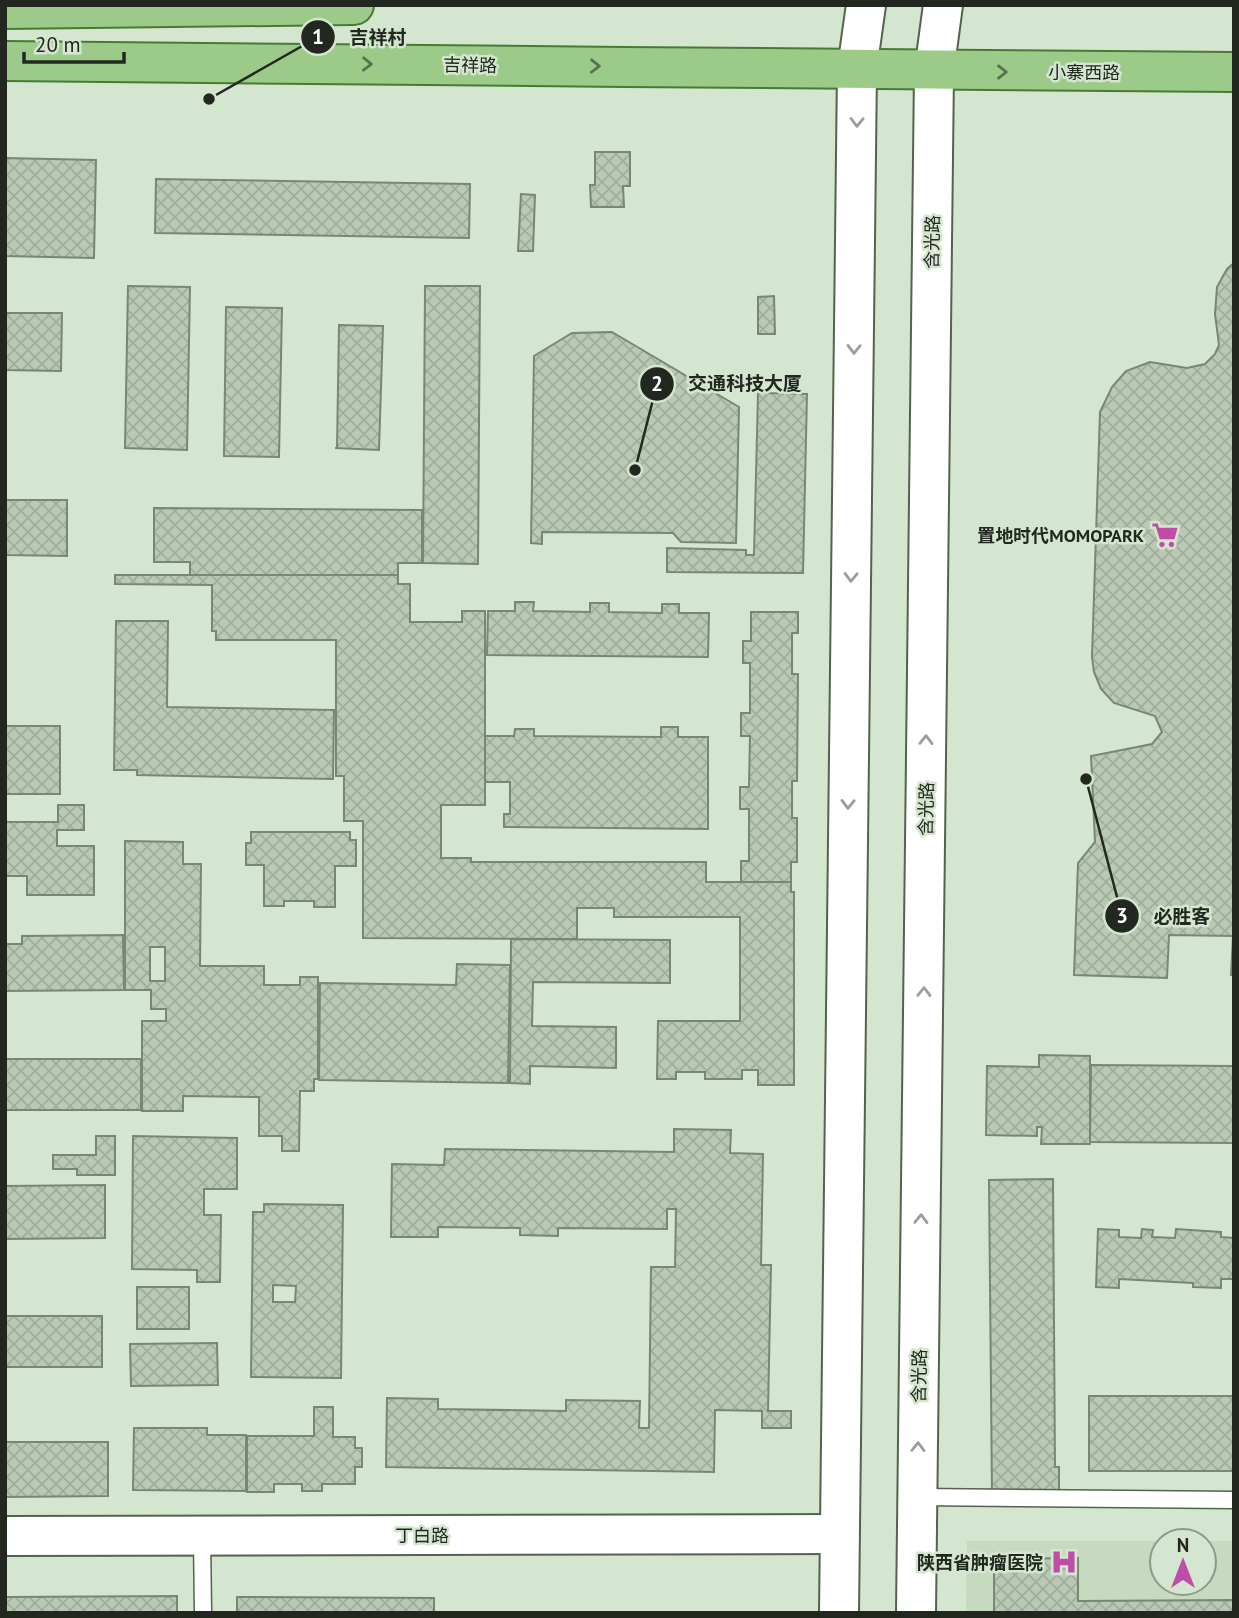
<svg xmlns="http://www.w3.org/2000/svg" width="1239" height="1618" font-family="'PT Sans','Noto Sans SC',sans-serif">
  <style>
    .built { fill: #c5dabe }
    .building { fill: url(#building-cross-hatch); stroke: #788773; stroke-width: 2; fill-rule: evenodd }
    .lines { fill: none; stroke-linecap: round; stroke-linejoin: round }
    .lane-casing { stroke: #54624f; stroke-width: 19 }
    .secondary-casing { stroke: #54624f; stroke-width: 42 }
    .primary-casing { stroke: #467b32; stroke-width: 42 }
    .lane { stroke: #fff; stroke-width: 16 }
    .secondary { stroke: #fff; stroke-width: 38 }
    .primary { stroke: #9bca89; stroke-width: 38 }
    .oneway { stroke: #58714f }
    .oneway2 { stroke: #9c9e9b }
    .labels { text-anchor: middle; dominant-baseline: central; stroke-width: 5; stroke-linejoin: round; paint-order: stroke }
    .street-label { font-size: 18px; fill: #222820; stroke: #d5e6d0 }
    .poi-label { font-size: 18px; font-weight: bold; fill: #222820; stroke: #d5e6d0; text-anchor: end }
    .leader { fill: none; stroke: #222820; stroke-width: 2.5 }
    .callout-dot { fill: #222820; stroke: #d5e6d0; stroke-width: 2.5 }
    .mark-label { font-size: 21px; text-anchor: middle; font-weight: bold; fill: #fff }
    .callout-label { font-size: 19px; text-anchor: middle; font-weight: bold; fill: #222820; stroke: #d5e6d0; stroke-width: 5; stroke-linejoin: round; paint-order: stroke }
  </style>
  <defs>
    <pattern id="building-cross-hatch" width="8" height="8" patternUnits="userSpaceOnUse" patternTransform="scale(1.75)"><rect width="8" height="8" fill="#b9c9b4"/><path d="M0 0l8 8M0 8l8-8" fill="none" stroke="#9fad9a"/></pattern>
  </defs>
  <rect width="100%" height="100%" fill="#d5e6d0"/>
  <polygon class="built" points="967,1541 1186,1541 1162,1541 1162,1583 1204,1583 1204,1541 1234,1541 1234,1613 966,1613"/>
  <g class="building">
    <polygon points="595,152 630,152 630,186 623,186 624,207 591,207 590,185 595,185"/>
    <polygon points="5,158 96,160 94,258 5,256"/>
    <polygon points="156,179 470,184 469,238 155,233"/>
    <polygon points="521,194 535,195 533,251 518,251"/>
    <polygon points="1234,263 1234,975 1231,975 1233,936 1169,935 1167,978 1074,975 1078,863 1095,842 1091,756 1152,744 1162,732 1155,716 1114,703 1101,689 1094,672 1092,657 1100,412 1112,387 1126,371 1150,362 1187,368 1205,364 1215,354 1219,345 1215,314 1217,287 1227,269"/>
    <polygon points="128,286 190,287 187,450 125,448"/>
    <polygon points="425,286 480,286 478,564 423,563"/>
    <polygon points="774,296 775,334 758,334 758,297"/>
    <polygon points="226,307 282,308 279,457 224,456"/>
    <polygon points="5,313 62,313 61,371 5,370"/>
    <polygon points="339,325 383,326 379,450 335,448 337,448"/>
    <polygon points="612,332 739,407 736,543 681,542 673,533 542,532 542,544 531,543 534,356 572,333"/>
    <polygon points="758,393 807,394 803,573 667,572 667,548 746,550 746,555 754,555"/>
    <polygon points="5,500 67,500 67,556 5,555"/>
    <polygon points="154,508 422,510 422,563 398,563 398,575 190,575 190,562 154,562"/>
    <polygon points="115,575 398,575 398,584 410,584 410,622 462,622 462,611 485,611 485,805 441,805 441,858 471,858 471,862 706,862 706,882 791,882 791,892 794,892 794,1085 758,1085 758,1070 742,1070 742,1079 705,1079 705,1072 676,1072 676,1079 657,1079 658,1021 740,1021 740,917 614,917 614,908 577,908 577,939 363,938 363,821 344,821 344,776 336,776 336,640 216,640 216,631 212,631 212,585 115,584"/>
    <polygon points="515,602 534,602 533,611 590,612 590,603 609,603 609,612 662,613 662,604 679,604 679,613 709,613 708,657 487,655 488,611 515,611"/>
    <polygon points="751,612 798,612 798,633 792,633 792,674 798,674 797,781 792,781 792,818 797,818 797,862 791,862 791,882 741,882 741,861 749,861 749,809 740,809 740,787 749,787 750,736 741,736 741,713 750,713 750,663 743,663 743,641 751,641"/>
    <polygon points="116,621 168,621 167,707 334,710 333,779 137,775 137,770 114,770"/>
    <rect x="5" y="726" width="55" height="68"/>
    <polygon points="661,727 678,727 678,737 708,737 708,829 504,827 504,814 510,814 510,782 485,782 485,736 514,736 515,729 534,729 534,736 661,737"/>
    <polygon points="58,805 84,805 84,830 57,830 57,846 94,846 94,895 27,895 27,876 5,876 5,822 58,822"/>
    <polygon points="251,832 350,832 350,840 356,840 356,866 335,866 335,907 314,907 314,901 284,901 284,906 264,906 264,865 246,865 246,843 251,843"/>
    <path d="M125 841 183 842V864H201L200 966H264V985H300V977H318V1079H314V1091H300L299 1151H282V1136H259V1097L183 1096V1111H142V1021H166V1009H151V990H125ZM150 947H165V981H150Z"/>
    <polygon points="123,935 124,990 5,991 5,944 22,944 22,936"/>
    <polygon points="511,939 670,940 670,983 533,982 532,1026 616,1027 616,1068 530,1066 530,1084 510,1083"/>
    <polygon points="457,964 510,965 508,1083 319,1080 320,983 456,985"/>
    <polygon points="1039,1055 1090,1056 1090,1144 1041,1144 1042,1127 1037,1127 1037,1136 986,1135 987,1066 1039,1067"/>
    <rect x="5" y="1059" width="136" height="51"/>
    <polygon points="1091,1065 1234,1066 1234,1143 1090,1142"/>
    <polygon points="674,1129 731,1130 730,1153 763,1154 761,1265 771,1265 768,1411 791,1411 791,1428 762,1428 762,1411 715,1410 714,1472 386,1467 387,1398 438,1399 438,1409 566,1411 566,1400 640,1401 639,1428 649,1428 651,1267 675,1267 676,1209 667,1209 667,1229 558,1228 558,1236 520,1235 520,1228 438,1227 438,1237 391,1237 392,1164 444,1165 445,1149 674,1152"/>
    <polygon points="96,1136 115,1136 115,1175 77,1175 77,1169 53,1169 53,1155 96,1155"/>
    <polygon points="133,1136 237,1138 237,1189 204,1189 204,1215 221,1215 220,1282 197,1282 197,1270 132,1269"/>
    <polygon points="1053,1179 1055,1467 1059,1467 1059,1494 992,1495 989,1180"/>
    <polygon points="105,1185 105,1238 5,1239 5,1186"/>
    <path d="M264 1204 343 1205 341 1378 251 1377 253 1212H264ZM273 1285 296 1286 295 1302H273Z"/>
    <polygon points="1098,1229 1119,1230 1119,1237 1141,1238 1142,1229 1153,1230 1152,1237 1175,1238 1176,1229 1221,1232 1221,1237 1234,1238 1234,1279 1221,1279 1221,1288 1193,1287 1193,1283 1119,1279 1119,1288 1096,1287"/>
    <rect x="137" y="1287" width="52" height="42"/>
    <rect x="5" y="1316" width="97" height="51"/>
    <polygon points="217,1343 218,1385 131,1386 130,1344"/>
    <rect x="1089" y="1396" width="145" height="75"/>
    <polygon points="314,1407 333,1407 333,1437 355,1437 355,1448 362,1448 362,1467 355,1467 355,1484 322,1484 322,1491 302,1491 302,1484 274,1484 274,1492 247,1492 247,1436 314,1436"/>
    <polygon points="134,1428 207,1428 207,1435 246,1435 246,1491 133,1490"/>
    <polygon points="5,1442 108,1442 108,1496 5,1497"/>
    <polygon points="1078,1558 1078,1601 1234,1600 1234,1613 994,1613 994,1559"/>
    <polygon points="177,1596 177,1613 5,1613 5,1597"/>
    <polygon points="237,1597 434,1598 434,1613 237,1613"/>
  </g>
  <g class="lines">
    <g class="lane-casing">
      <g id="lane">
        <polyline points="918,1497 1234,1500"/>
        <polyline points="202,1536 203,1613"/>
      </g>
    </g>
    <g class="secondary-casing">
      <g id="secondary">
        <polyline points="5,1536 839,1534"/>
        <polyline points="839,1613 857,69 866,5"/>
        <polyline points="916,1613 934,72 943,5"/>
      </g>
    </g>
    <g class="primary-casing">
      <g id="primary">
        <polyline points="5,9 354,5"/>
        <path d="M5 61C415 62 824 72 1234 72"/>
      </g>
    </g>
    <use href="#lane" class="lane"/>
    <use href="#secondary" class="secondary"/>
    <use href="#primary" class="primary"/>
  </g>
  <defs><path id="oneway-chevron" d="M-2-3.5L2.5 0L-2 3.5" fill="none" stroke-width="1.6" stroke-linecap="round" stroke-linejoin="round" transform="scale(1.75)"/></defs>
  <g class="oneway">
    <use href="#oneway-chevron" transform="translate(367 64) rotate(1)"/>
    <use href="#oneway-chevron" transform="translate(595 66) rotate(1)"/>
    <use href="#oneway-chevron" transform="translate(1002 72)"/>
  </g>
  <g class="oneway2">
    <use href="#oneway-chevron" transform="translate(857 122) rotate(91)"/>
    <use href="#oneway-chevron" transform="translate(854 349) rotate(91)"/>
    <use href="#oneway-chevron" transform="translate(851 577) rotate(91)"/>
    <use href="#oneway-chevron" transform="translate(926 740) rotate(-89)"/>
    <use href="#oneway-chevron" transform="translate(848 804) rotate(91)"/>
    <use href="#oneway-chevron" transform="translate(924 992) rotate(-89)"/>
    <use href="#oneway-chevron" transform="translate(921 1219) rotate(-89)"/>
    <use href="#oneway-chevron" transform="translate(918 1447) rotate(-89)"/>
  </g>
  <defs>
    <g id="supermarket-bare" transform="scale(2.1)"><path d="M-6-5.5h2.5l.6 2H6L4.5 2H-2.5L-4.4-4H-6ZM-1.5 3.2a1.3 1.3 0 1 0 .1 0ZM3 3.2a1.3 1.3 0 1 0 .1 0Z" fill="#bf4da7" stroke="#d5e6d0" stroke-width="2.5" paint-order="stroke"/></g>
    <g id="hospital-bare" transform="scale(2.1)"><path d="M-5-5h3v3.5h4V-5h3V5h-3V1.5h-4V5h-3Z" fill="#bf4da7" stroke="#d5e6d0" stroke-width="2.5" paint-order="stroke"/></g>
  </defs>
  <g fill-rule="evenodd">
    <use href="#supermarket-bare" x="1165" y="535"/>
    <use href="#hospital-bare" x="1064" y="1562"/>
  </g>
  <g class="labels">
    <g class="street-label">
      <text transform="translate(470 65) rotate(1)">吉祥路</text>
      <text x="1084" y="72">小寨西路</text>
      <text transform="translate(932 242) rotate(-89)">含光路</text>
      <text transform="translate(926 809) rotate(-89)">含光路</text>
      <text transform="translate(919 1376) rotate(-89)">含光路</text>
      <text x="422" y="1535">丁白路</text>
    </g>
    <g class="poi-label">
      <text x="1144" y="535">置地时代MOMOPARK</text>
      <text x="1043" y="1562">陕西省肿瘤医院</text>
    </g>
  </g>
  <path class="leader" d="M209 99L318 37M635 470L657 384M1086 779L1122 916"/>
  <g class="callout-dot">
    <circle cx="209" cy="99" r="7"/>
    <circle cx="635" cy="470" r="7"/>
    <circle cx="1086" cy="779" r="7"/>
    <circle cx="318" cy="37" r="18"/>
    <circle cx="657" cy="384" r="18"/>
    <circle cx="1122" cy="916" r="18"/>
  </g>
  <g class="mark-label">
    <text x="318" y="44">1</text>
    <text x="657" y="391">2</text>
    <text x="1122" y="923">3</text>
  </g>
  <g class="callout-label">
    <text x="378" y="44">吉祥村</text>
    <text x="745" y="390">交通科技大厦</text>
    <text x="1182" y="923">必胜客</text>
  </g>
  <rect width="1239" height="1618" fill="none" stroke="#222820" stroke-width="14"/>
  <g transform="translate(1183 1562)"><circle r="33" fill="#d5e6d0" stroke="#8d9a8a" stroke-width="2"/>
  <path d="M0-5L12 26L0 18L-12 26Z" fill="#bf4da7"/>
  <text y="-10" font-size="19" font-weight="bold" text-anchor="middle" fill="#222820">N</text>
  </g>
  <path d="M24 52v10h100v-10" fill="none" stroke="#222820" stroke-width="3.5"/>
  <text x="35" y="52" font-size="21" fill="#222820" stroke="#d5e6d0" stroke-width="5" paint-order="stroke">20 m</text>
</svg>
